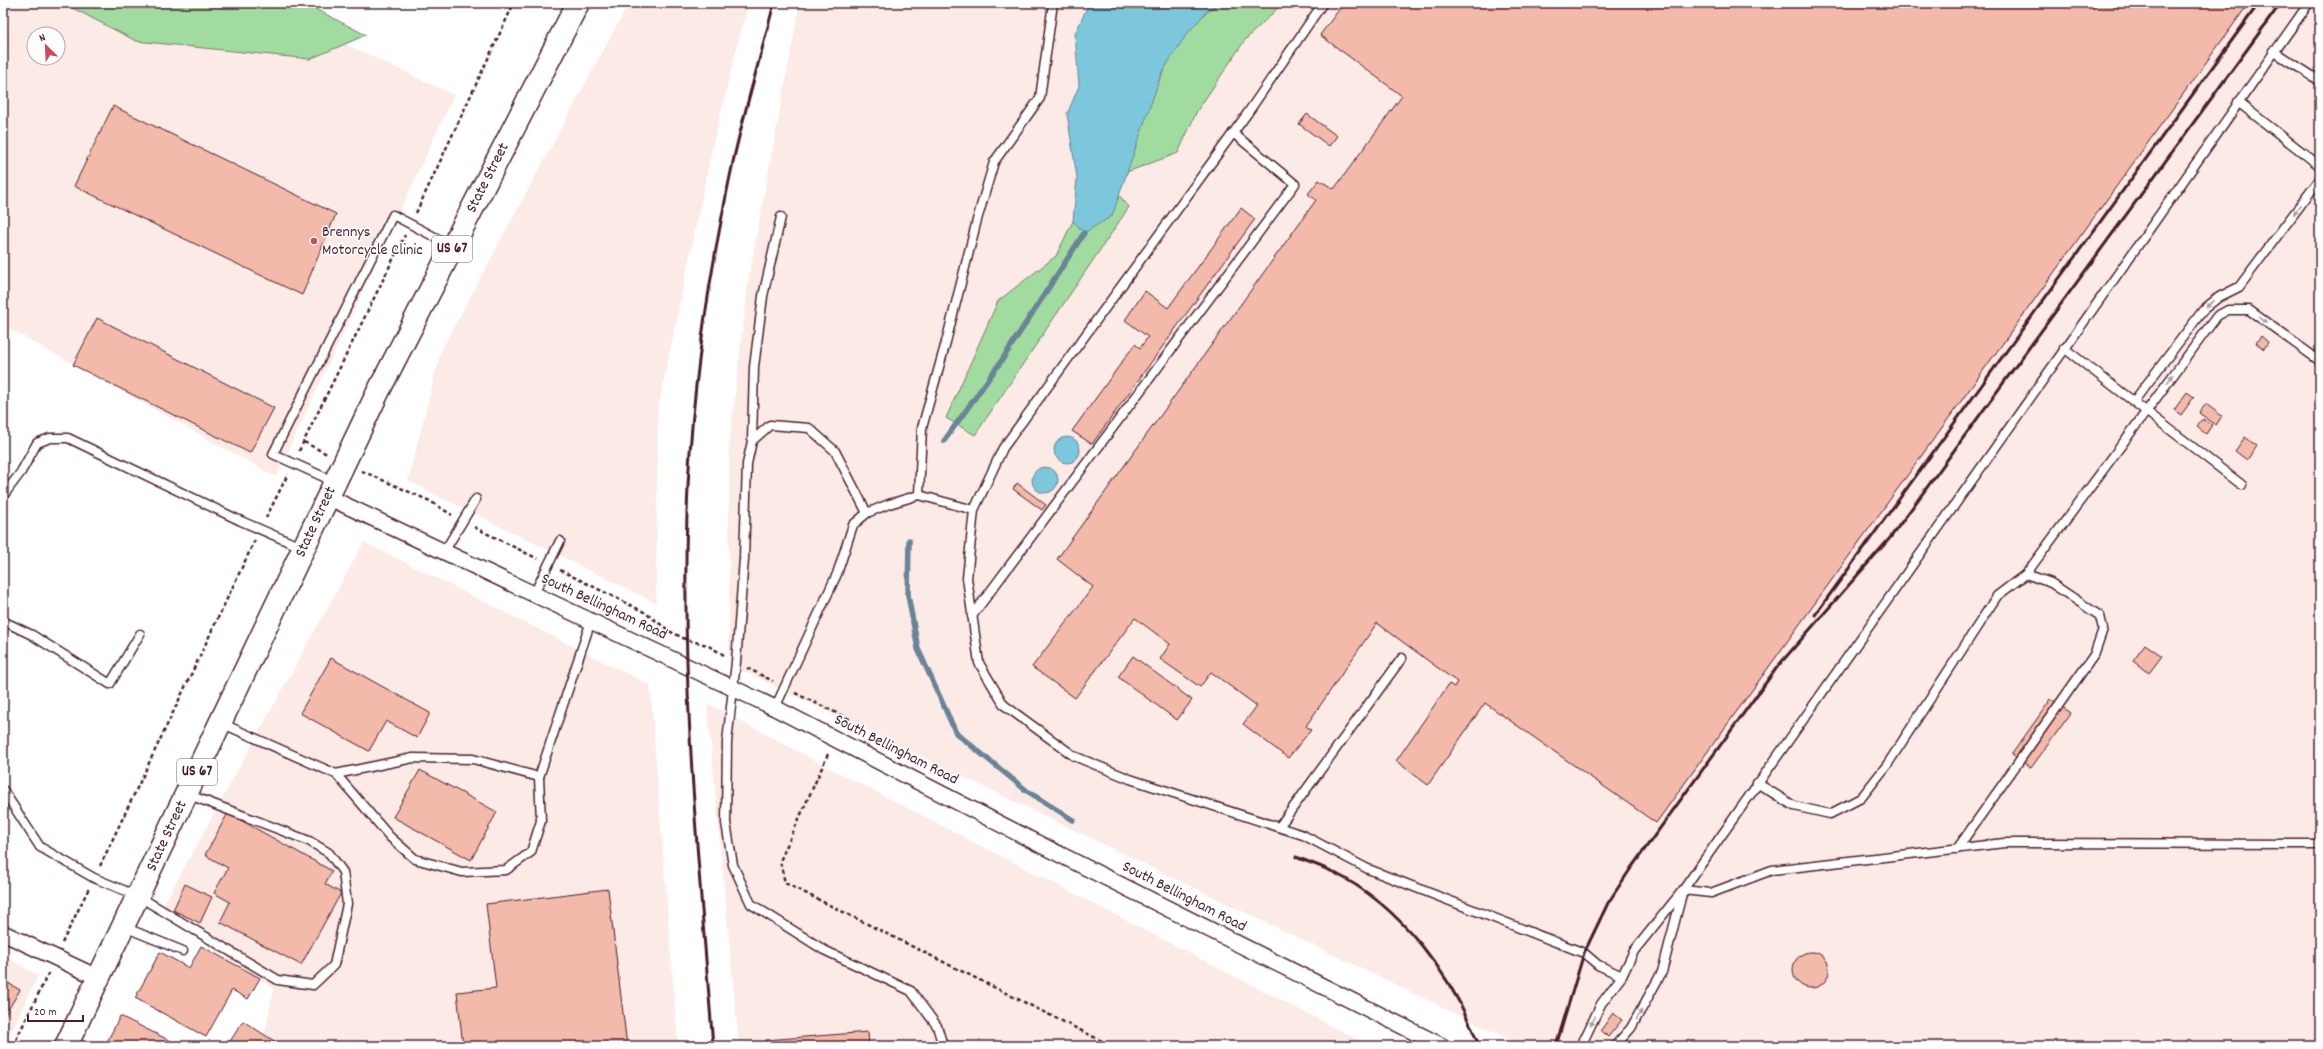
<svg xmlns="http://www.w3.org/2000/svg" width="2323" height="1049" font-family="Dekko,sans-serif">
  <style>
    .built { fill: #fbeae6; fill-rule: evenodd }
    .green { fill: #a2dba0; stroke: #767d66 }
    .water { fill: #7dc7dd; stroke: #698496 }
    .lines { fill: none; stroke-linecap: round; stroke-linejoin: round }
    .stream { stroke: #698496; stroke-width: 5.5 }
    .building { fill: #f3b9aa; stroke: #4a1f2b }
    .lane-casing { stroke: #4a1f2b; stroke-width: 11 }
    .street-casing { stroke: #4a1f2b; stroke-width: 18 }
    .primary-casing { stroke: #4a1f2b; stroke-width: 25 }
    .path { stroke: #4a1f2b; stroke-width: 2.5; stroke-dasharray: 4 3; stroke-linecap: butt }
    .lane { stroke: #fff; stroke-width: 8 }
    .street { stroke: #fff; stroke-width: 15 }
    .primary { stroke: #fff; stroke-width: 22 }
    .rail { stroke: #4a1f2b; stroke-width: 3 }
    .oneway { fill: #ae9aa0 }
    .poi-dot { fill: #d1495b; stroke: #fff; stroke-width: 1.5 }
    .labels { text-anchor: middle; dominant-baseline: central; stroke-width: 3; stroke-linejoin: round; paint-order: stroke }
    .shield { fill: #fff; stroke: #80626b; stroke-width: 1 }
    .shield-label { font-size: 15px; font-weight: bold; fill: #4a1f2b }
    .street-label { font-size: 16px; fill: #4a1f2b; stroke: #fff }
    .poi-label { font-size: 16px; fill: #4a1f2b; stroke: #fff; text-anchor: start }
  </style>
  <rect width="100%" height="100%" fill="#fff"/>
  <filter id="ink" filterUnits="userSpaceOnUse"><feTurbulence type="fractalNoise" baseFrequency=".025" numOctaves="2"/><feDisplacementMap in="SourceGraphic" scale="8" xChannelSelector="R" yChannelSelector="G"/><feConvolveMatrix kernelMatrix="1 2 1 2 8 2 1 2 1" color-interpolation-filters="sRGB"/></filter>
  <g filter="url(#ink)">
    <g class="built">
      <path d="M3 3H258L454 95 276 477 3 325ZM34 34H58V58H34Z"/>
      <polygon points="629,3 748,3 713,144 658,408 656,603 408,481 441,351"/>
      <polygon points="800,3 2320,3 2320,1046 1523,1046 729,664 729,446 749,276"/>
      <polygon points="364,542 650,685 678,1046 262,1046 274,989 159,913"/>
      <polygon points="707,703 812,759 1370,1046 739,1046"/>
      <polygon points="3,955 38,976 4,1046 3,1046"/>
    </g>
    <g class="green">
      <polygon points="63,3 304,3 366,35 310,59 136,41"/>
      <path d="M1220 3H1283L1245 40 1197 111 1178 153 1127 172C1148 112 1163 39 1220 3Z"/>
      <polygon points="1119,195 1129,207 975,435 946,418 998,301 1056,256 1073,221 1084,232 1111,216"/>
    </g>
    <g class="water">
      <polygon points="1089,3 1220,3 1208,10 1186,35 1162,72 1112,216 1084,233 1073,221 1077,178 1067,114 1079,86 1075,34"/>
      <circle cx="1067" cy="450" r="13"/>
      <circle cx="1045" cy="480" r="13"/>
    </g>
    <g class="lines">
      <g class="stream">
        <polyline points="944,441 1002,360 1084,233"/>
        <polyline points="909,540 908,595 918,649 956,733 1027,791 1073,820"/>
      </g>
    </g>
    <g class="building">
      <polygon points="1344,3 1425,3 1428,5 1429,3 2249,3 1656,823 1485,703 1428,785 1396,761 1449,684 1454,687 1457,682 1377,623 1306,726 1311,730 1288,758 1243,724 1257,706 1211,672 1200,687 1160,659 1170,644 1135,618 1075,698 1032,667 1093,587 1057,559 1316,200 1308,194 1319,180 1334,189 1402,96 1320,35"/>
      <polygon points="113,106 336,214 302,295 74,186"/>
      <polygon points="1307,114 1337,136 1329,146 1299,124"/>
      <polygon points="1241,208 1255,219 1092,444 1072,431 1135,344 1140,348 1148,337 1125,320 1145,291 1168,308"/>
      <polygon points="97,318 274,408 250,453 73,365"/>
      <polygon points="2261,336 2268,342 2264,349 2256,343"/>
      <polygon points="2187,392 2194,397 2181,415 2174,410"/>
      <polygon points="2206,404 2222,416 2216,425 2199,413"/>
      <polygon points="2203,419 2212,425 2206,434 2197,427"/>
      <polygon points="2245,437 2257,446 2247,460 2235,451"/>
      <polygon points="1017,483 1046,505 1042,510 1013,489"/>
      <polygon points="2145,644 2162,656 2149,673 2133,660"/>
      <polygon points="1133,656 1192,700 1177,720 1118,677"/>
      <polygon points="331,658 430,713 417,738 386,721 369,751 300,713"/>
      <polygon points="2051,699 2071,713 2031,768 2012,754"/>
      <polygon points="420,770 497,812 471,860 393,817"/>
      <polygon points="228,813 332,871 325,884 341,893 301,965 220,922 230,902 214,893 228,868 205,855"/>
      <polygon points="185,884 212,897 200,923 173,910"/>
      <polygon points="608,889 627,1046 463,1046 457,992 496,988 486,904"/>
      <polygon points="201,946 260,978 248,999 232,990 206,1037 135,998 160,952 189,968"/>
      <circle cx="1811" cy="970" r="18"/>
      <polygon points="3,980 20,990 3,1018"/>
      <polygon points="1613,1013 1622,1020 1608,1037 1601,1030"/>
      <polygon points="120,1016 181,1046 105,1046"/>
      <polygon points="243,1021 282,1046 227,1046"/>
      <polygon points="868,1032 869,1046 766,1046 766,1040"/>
    </g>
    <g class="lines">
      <g class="lane-casing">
        <g id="lane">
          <polyline points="1323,3 1247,114 1003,448 974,510 967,578 979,663 1004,705 1074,756 1130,779 1303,835 1368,869 1584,953 1598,965 1622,976"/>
          <polyline points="2273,51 2320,81"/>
          <polyline points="2238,102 2320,166"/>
          <polyline points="781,217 763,296 754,367 752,441 747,464 744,559 736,662 727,742 726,823 733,865 751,904 824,950 911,991 937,1026 943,1046"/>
          <polyline points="2064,348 2242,485"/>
          <polyline points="2134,401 2204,309 2219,297 2239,287 2320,179"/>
          <polyline points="752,441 770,425 809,428 835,451 867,513"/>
          <polyline points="335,482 273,454 393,215 452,246"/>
          <polyline points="919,495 922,428 946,342 977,220 994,162 1040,98 1053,3"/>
          <polyline points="3,496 21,472 37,443 50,438 68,438 241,521 303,548"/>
          <polyline points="444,552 476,499"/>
          <polyline points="2026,574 2217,316 2228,310 2249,310 2320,361"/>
          <polyline points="534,594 560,541"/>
          <polyline points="972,616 1295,184 1233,133"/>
          <polyline points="3,621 32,635 110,684 140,634"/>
          <polyline points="775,708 837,574 853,525 867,513 889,504 919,495 974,510"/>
          <polyline points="221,723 336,774 390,837 415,859 462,872 506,870 531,852 541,821 539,777 591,621"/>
          <polyline points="336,774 413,758 473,759 539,777"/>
          <polyline points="1757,783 1794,806 1830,814 1861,798 1887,765 1997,596 2026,574 2051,583 2100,616 2103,629 2094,655 1957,849"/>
          <polyline points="3,790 40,847 94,878 138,896 278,980 313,985 334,965 347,904 343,872 329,853 309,841 187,794"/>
          <polyline points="1279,827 1402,658"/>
          <polyline points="124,927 183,951"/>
          <polyline points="1581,1046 1601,1004 1622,976 1634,951 1683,890 2309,3"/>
          <polyline points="1615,1046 1631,1028 1662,972 1683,890 1711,893 1772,870 2004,843 2320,844"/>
        </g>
      </g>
      <g class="street-casing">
        <g id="street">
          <polyline points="328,497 775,708 1041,845 1442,1046"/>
          <polyline points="3,933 99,978"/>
        </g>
      </g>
      <g class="primary-casing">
        <polyline id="primary" points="66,1046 378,392 578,3"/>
      </g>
      <g class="path">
        <polyline points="416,213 514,3"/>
        <polyline points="304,442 327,454"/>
        <polyline points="299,451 405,235"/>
        <polyline points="362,471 430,501 452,515"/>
        <polyline points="266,518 288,474"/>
        <polyline points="474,527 538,559"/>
        <polyline points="560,570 644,612 671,632 687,640 707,645 724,655"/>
        <polyline points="747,668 773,681"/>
        <polyline points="795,693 849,719 845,725"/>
        <polyline points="828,754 780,861 785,883 1112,1046"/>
        <polyline points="100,866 255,540"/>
        <polyline points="62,943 89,888"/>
        <polyline points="13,1046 49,972"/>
      </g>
      <use href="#lane" class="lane"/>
      <use href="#street" class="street"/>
      <use href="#primary" class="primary"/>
      <g class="rail">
        <polyline points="1815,615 2259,3"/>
        <path d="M1296 857C1308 862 1321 866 1333 872 1401 906 1453 976 1479 1046"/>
        <path d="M713 1046C699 869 681 691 687 513 690 397 709 275 733 162 745 108 761 56 774 3"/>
        <polyline points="1556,1046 1584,953 1608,903 1631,868 1778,666 1890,538 2281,3"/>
      </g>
    </g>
    <defs><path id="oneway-solid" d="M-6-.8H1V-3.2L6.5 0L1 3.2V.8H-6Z"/></defs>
    <g class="oneway">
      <use href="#oneway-solid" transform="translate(2297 210) rotate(127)"/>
      <use href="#oneway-solid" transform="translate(2210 304) rotate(141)"/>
      <use href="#oneway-solid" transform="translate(2263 320) rotate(36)"/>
      <use href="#oneway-solid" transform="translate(2170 379) rotate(-53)"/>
      <use href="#oneway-solid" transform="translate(1639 1015) rotate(-61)"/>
      <use href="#oneway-solid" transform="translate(1593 1021) rotate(116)"/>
    </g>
  </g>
  <circle class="poi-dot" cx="314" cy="241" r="4"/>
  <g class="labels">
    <g class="shield">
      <rect x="432" y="236" width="40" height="26" rx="3"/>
      <rect x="177" y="759" width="40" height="26" rx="3"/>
    </g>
    <g class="shield-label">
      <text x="452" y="249">US 67</text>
      <text x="197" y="772">US 67</text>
    </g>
    <g class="street-label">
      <text transform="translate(488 178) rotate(-63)">State Street</text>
      <text transform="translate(316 522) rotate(-65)">State Street</text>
      <text transform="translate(604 607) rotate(25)">South Bellingham Road</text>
      <text transform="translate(896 750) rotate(27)">South Bellingham Road</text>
      <text transform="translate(167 836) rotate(-65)">State Street</text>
      <text transform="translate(1184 897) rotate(27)">South Bellingham Road</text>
    </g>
    <g class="poi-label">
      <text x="322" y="232">Brennys<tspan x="322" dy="18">Motorcycle Clinic</tspan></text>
    </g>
  </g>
  <rect width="2323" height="1049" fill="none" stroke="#fff" stroke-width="16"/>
  <rect x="8" y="8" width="2307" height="1033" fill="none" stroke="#4a1f2b" stroke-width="1.5" filter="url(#ink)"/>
  <g transform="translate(46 46) rotate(336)"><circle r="19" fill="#ffffff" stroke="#b7a5aa"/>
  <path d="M0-3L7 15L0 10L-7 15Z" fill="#d1495b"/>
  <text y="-6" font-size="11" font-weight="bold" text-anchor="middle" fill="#4a1f2b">N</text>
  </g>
  <path d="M28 1015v6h55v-6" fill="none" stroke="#4a1f2b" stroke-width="2"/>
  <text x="34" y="1015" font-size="12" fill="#4a1f2b" stroke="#ffffff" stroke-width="3" paint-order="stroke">20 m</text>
</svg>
